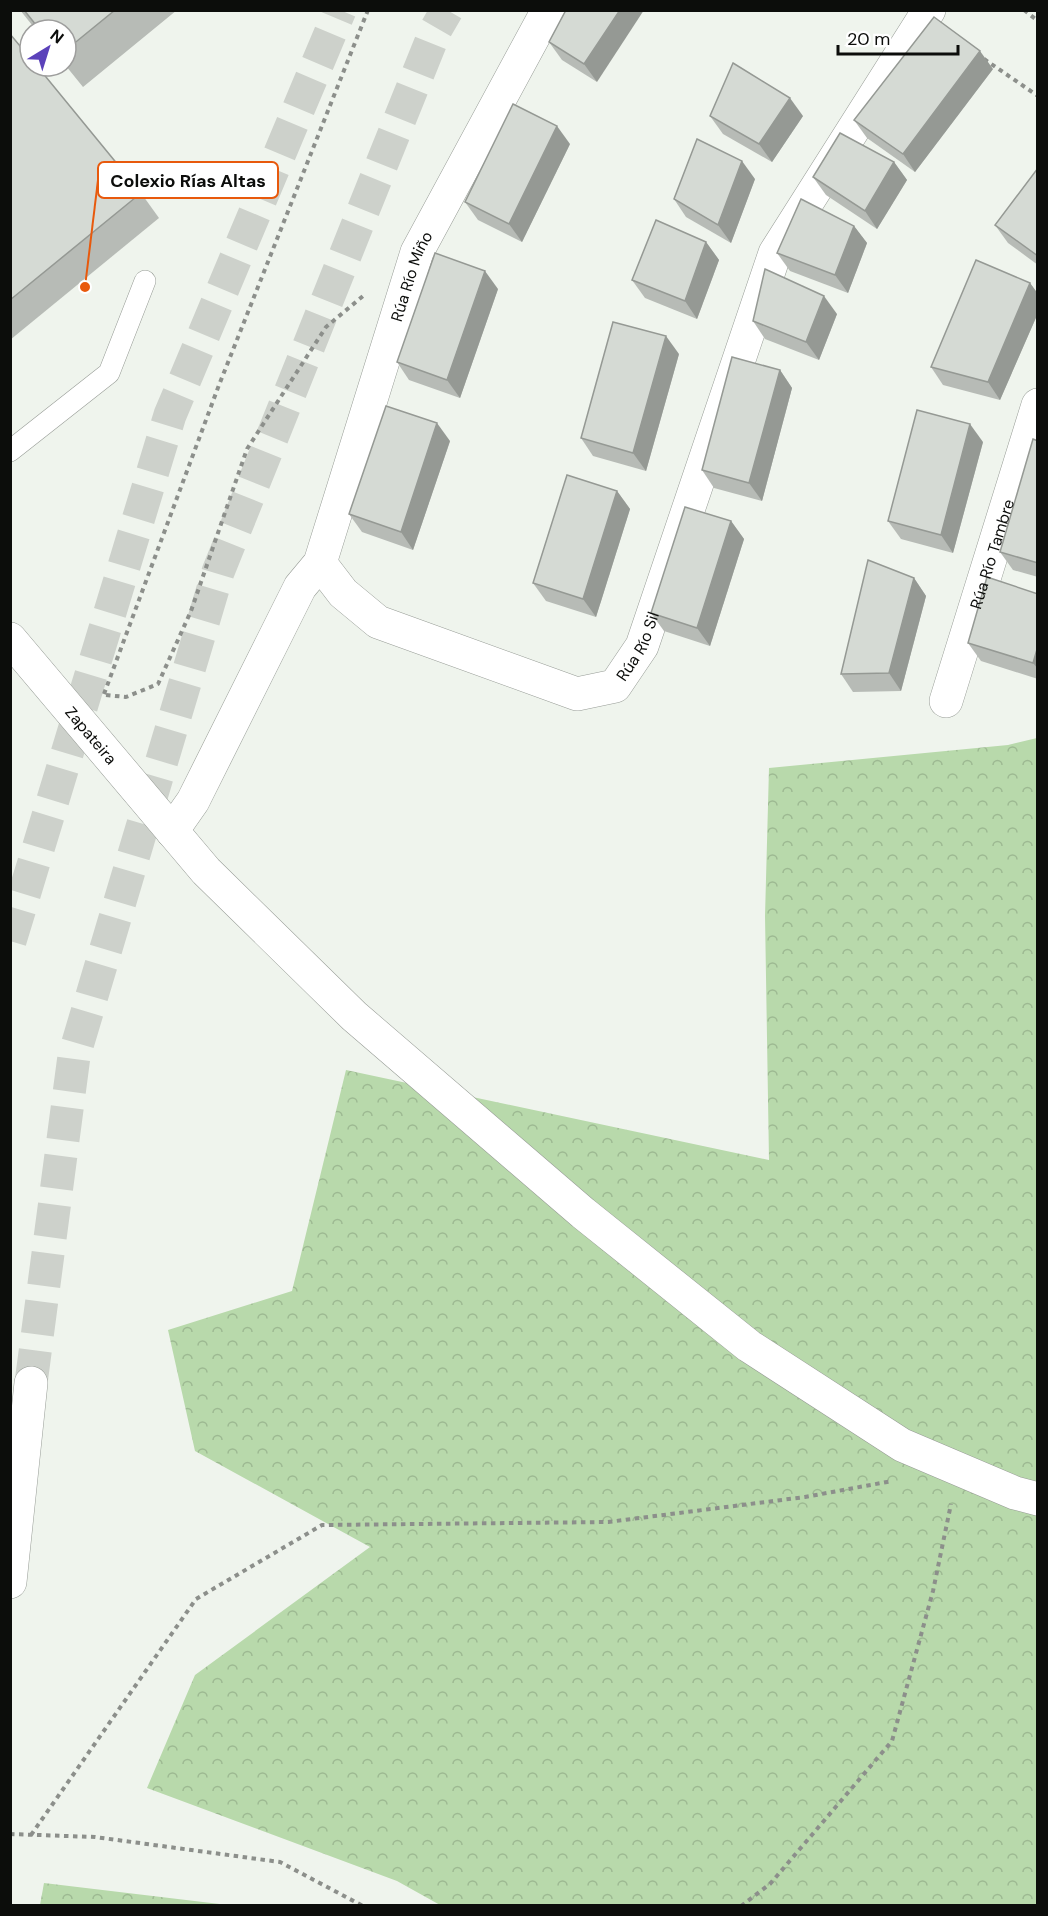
<svg xmlns="http://www.w3.org/2000/svg" width="1048" height="1916" font-family="'DM Sans',sans-serif">
  <style>
    .forest { fill: url(#forest-crowns) }
    .lines { fill: none; stroke-linecap: round; stroke-linejoin: round }
    .highway-tunnel { stroke: #cdd1cb; stroke-width: 33; stroke-dasharray: 33 16; stroke-linecap: butt }
    .lane-casing { stroke: #979c96; stroke-width: 22 }
    .street-casing { stroke: #979c96; stroke-width: 34 }
    .highway-casing { stroke: #979c96; stroke-width: 34 }
    .path { stroke: #8c8f8b; stroke-width: 4; stroke-dasharray: 4.5 4.5; stroke-linecap: butt }
    .lane { stroke: #fff; stroke-width: 21 }
    .street { stroke: #fff; stroke-width: 33 }
    .highway { stroke: #fff; stroke-width: 33 }
    .wall { fill: #b7bbb6 }
    .shaded-wall { fill: #959994 }
    .building { fill: #d5dad4; stroke: #959994; stroke-width: 1.5 }
    .labels { text-anchor: middle; dominant-baseline: central; stroke-width: 5; stroke-linejoin: round; paint-order: stroke }
    .street-label { font-size: 16px; fill: #0c0d0b; stroke: #fff }
    .leader { fill: none; stroke: #e8590c; stroke-width: 2 }
    .callout-dot { fill: #e8590c; stroke: #fff; stroke-width: 2 }
    .callout { fill: #fff; stroke: #e8590c; stroke-width: 2 }
    .callout-label { font-size: 18px; text-anchor: middle; font-weight: bold; fill: #0c0d0b }
  </style>
  <defs>
    <pattern id="forest-crowns" width="20" height="18" patternUnits="userSpaceOnUse" patternTransform="scale(1.5)"><rect width="20" height="18" fill="#b8d9ab"/><path d="M2 6a3 3 0 1 1 6 0M12 15a3 3 0 1 1 6 0" fill="none" stroke="#9db992"/></pattern>
  </defs>
  <rect width="100%" height="100%" fill="#eff4ed"/>
  <g class="forest">
    <polygon points="1037,738 1037,1905 440,1905 397,1881 147,1788 195,1675 370,1547 195,1451 168,1330 292,1291 346,1070 769,1160 765,916 769,768 1008,745"/>
    <polygon points="44,1883 228,1905 40,1905"/>
  </g>
  <g class="lines">
    <g class="highway-tunnel">
      <polyline points="10,941 170,415 340,10"/>
      <polyline points="31,1383 74,1056 218,572 436,29 447,10"/>
    </g>
    <g class="lane-casing">
      <polyline id="lane" points="10,451 109,373 145,281"/>
    </g>
    <g class="street-casing">
      <g id="street">
        <path id="s1" d="M320 563 343 593 378 622 577 694 615 686 642 646 775 253 929 10"/>
        <path id="s2" d="M10 639 206 871 354 1016 583 1213 749 1346 902 1445 1015 1493 1038 1499"/>
        <path id="s3" d="M946 701 1038 405"/>
        <path id="s4" d="M172 831 193 801 300 587 320 563 417 252 548 10"/>
      </g>
    </g>
    <g class="highway-casing">
      <polyline id="highway" points="10,1582 31,1383"/>
    </g>
    <g class="path">
      <polyline points="1024,10 1038,21"/>
      <polyline points="984,59 1038,96"/>
      <polyline points="104,694 219,385 368,10"/>
      <polyline points="106,695 126,697 158,684 191,611 247,449 326,327 363,296"/>
      <polyline points="10,1834 95,1837 280,1862 363,1906"/>
      <polyline points="31,1835 196,1599 322,1525 608,1522 805,1497 892,1481"/>
      <polyline points="741,1906 770,1884 892,1741 933,1591 951,1504"/>
    </g>
    <use href="#lane" class="lane"/>
    <use href="#street" class="street"/>
    <use href="#highway" class="highway"/>
  </g>
  <g class="wall">
    <polygon points="20,10 177,10 83,87 66,66 66,30 36,30"/>
    <polygon points="566,10 597,82 562,60 549,42"/>
    <polygon points="10,34 141,193 159,218 10,340"/>
    <polygon points="993,69 915,172 867,138 854,120"/>
    <polygon points="710,116 803,116 772,162 723,134"/>
    <polygon points="570,144 522,242 478,220 465,202"/>
    <polygon points="894,162 907,180 877,229 826,195 813,177"/>
    <polygon points="1038,168 1038,265 1008,243 995,225"/>
    <polygon points="755,179 731,243 686,217 674,199"/>
    <polygon points="854,226 867,243 848,293 790,271 777,253"/>
    <polygon points="706,242 719,260 697,319 645,298 632,280"/>
    <polygon points="1030,283 1038,294 1038,313 1000,400 943,385 931,367"/>
    <polygon points="498,289 460,398 409,380 397,362"/>
    <polygon points="837,314 819,360 765,339 753,321"/>
    <polygon points="679,354 646,471 593,456 581,438"/>
    <polygon points="780,370 792,388 762,501 714,488 702,470"/>
    <polygon points="450,441 413,550 362,532 349,514"/>
    <polygon points="1038,441 1038,577 1013,570 1000,552"/>
    <polygon points="983,442 953,553 901,539 888,521"/>
    <polygon points="617,491 630,509 596,617 546,601 533,583"/>
    <polygon points="731,521 744,539 710,646 664,631 651,613"/>
    <polygon points="914,578 926,596 901,691 853,692 841,674"/>
    <polygon points="1038,594 1038,679 981,661 968,643"/>
  </g>
  <g class="shaded-wall">
    <polygon points="620,10 644,10 597,82 584,64"/>
    <polygon points="980,51 993,69 915,172 903,154"/>
    <polygon points="790,98 803,116 772,162 759,144"/>
    <polygon points="557,126 570,144 522,242 509,224"/>
    <polygon points="742,161 755,179 731,243 718,225"/>
    <polygon points="894,162 907,180 877,229 865,211"/>
    <polygon points="854,226 867,243 848,293 835,275"/>
    <polygon points="706,242 719,260 697,319 685,301"/>
    <polygon points="485,271 498,289 460,398 447,380"/>
    <polygon points="1030,283 1038,294 1038,313 1000,400 988,382"/>
    <polygon points="824,296 837,314 819,360 806,342"/>
    <polygon points="666,336 679,354 646,471 633,453"/>
    <polygon points="780,370 792,388 762,501 749,483"/>
    <polygon points="437,423 450,441 413,550 401,532"/>
    <polygon points="970,424 983,442 953,553 941,535"/>
    <polygon points="617,491 630,509 596,617 583,599"/>
    <polygon points="731,521 744,539 710,646 697,628"/>
    <polygon points="914,578 926,596 901,691 889,673"/>
    <polygon points="1038,646 1038,669 1033,663"/>
  </g>
  <g class="building">
    <polygon points="24,10 115,10 66,50 66,30 40,30"/>
    <polygon points="566,10 620,10 584,64 549,42"/>
    <polygon points="934,17 980,51 903,154 854,120"/>
    <polygon points="10,34 30,58 30,66 37,66 141,193 10,300"/>
    <polygon points="733,63 790,98 759,144 710,116"/>
    <polygon points="513,104 557,126 509,224 465,202"/>
    <polygon points="840,133 894,162 865,211 813,177"/>
    <polygon points="697,139 742,161 718,225 674,199"/>
    <polygon points="1038,168 1038,256 995,225"/>
    <polygon points="801,199 854,226 835,275 777,253"/>
    <polygon points="656,220 706,242 685,301 632,280"/>
    <polygon points="435,253 485,271 447,380 397,362"/>
    <polygon points="976,260 1030,283 988,382 931,367"/>
    <polygon points="765,269 824,296 806,342 753,321"/>
    <polygon points="613,322 666,336 633,453 581,438"/>
    <polygon points="732,357 780,370 749,483 702,470"/>
    <polygon points="386,406 437,423 401,532 349,514"/>
    <polygon points="917,410 970,424 941,535 888,521"/>
    <polygon points="1033,439 1038,441 1038,563 1000,552"/>
    <polygon points="567,475 617,491 583,599 533,583"/>
    <polygon points="685,507 731,521 697,628 651,613"/>
    <polygon points="868,560 914,578 889,673 841,674"/>
    <polygon points="987,577 1038,594 1038,646 1033,663 968,643"/>
  </g>
  <g class="labels">
    <g class="street-label">
      <text stroke="none"><textPath href="#s4" startOffset="608">Rúa Río Miño</textPath></text>
      <text stroke="none"><textPath href="#s3" startOffset="154">Rúa Río Tambre</textPath></text>
      <text stroke="none"><textPath href="#s1" startOffset="380">Rúa Río Sil</textPath></text>
      <text stroke="none"><textPath href="#s2" startOffset="126">Zapateira</textPath></text>
    </g>
  </g>
  <path class="leader" d="M85 287L98 180"/>
  <circle class="callout-dot" cx="85" cy="287" r="6"/>
  <rect class="callout" x="98" y="162" width="180" height="36" rx="6"/>
  <g class="callout-label">
    <text x="188" y="187">Colexio Rías Altas</text>
  </g>
  <rect width="1048" height="1916" fill="none" stroke="#0c0d0b" stroke-width="24"/>
  <g transform="translate(48 48) rotate(38)"><circle r="28" fill="#ffffff" stroke="#9e9e9d" stroke-width="1.5"/>
  <path d="M0-4.5L10 22L0 15L-10 22Z" fill="#5b42ba"/>
  <text y="-9" font-size="16" font-weight="bold" text-anchor="middle" fill="#0c0d0b">N</text>
  </g>
  <path d="M838 45v9h120v-9" fill="none" stroke="#0c0d0b" stroke-width="3"/>
  <text x="847" y="45" font-size="18" fill="#0c0d0b" stroke="#ffffff" stroke-width="4.5" paint-order="stroke">20 m</text>
</svg>
